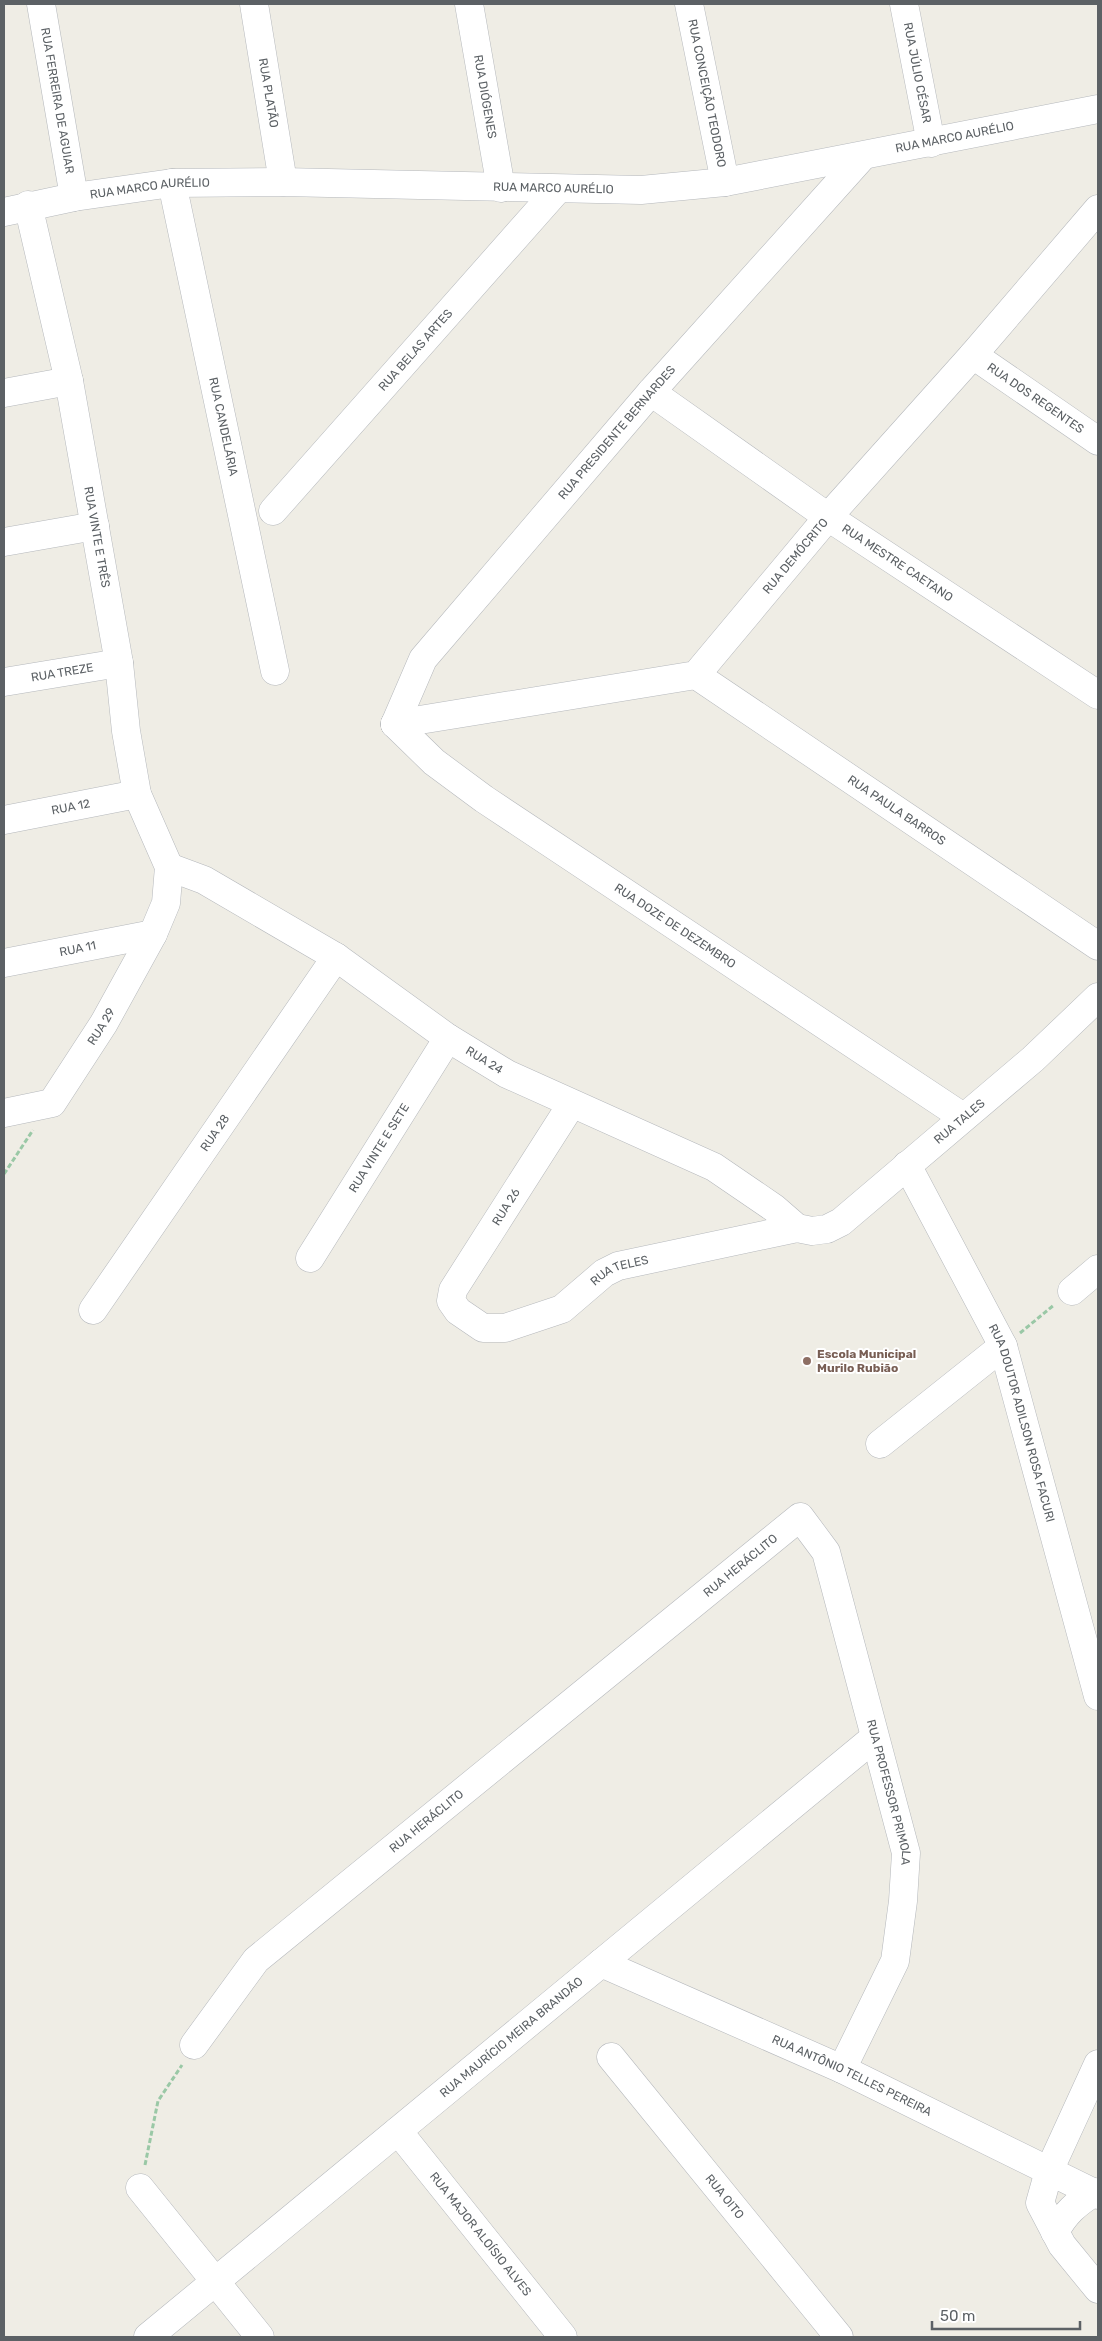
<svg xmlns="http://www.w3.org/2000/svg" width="1102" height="2341" font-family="Rubik,sans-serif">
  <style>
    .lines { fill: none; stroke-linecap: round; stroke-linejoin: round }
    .minor-casing { stroke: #b5b8bc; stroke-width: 29 }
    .path { stroke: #9ac8a6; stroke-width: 3; stroke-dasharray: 5 2.5; stroke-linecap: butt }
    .minor { stroke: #fff; stroke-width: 28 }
    .education-dot { fill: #8d6e63; stroke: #fff; stroke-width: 2 }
    .labels { text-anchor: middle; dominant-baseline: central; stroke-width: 4; stroke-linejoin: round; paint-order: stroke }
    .street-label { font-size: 12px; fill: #5c6165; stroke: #fff }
    .education-label { font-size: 12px; font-weight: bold; fill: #785e54; stroke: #fff; text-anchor: start }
  </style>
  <rect width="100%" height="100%" fill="#efede5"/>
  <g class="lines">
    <g class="minor-casing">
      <g id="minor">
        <path id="s1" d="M41 4 74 197"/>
        <path id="s2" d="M254 4 283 182"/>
        <path id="s3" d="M469 4 501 188"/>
        <path id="s4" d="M689 4 725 182"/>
        <path id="s5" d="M904 4 931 143"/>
        <path id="s6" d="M172 183 275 671"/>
        <path id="s7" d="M4 212 74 197 172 183 283 182 641 190 725 182 1098 109"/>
        <path id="s8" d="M973 355 1098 441"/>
        <path id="s9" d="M651 392 828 517 1098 695"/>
        <polyline points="4,393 69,381"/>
        <path id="s10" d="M273 511 558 189"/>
        <polyline points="4,542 95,526"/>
        <path id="s11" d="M696 675 1098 946"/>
        <path id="s12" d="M4 682 119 663"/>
        <path id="s13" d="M395 724 696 675 828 517 973 355 1098 209"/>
        <path id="s14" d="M395 724 423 659 651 392 862 157"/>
        <path id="s15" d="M395 724 434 762 484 799 963 1117"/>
        <path id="s16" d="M4 820 137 794"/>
        <path id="s17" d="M169 867 204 880 336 957 448 1038 507 1074 714 1167 774 1208 797 1228 812 1231 827 1229 841 1222 1033 1059 1098 997"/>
        <path id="s18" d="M4 963 153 934"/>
        <path id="s19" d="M571 1105 453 1290 451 1301 458 1311 483 1328H505L562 1309 604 1273 618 1266 797 1228"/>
        <path id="s20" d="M4 1113 52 1103 104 1023 153 934 166 903 169 867 137 794 126 731 119 663 69 381 28 205"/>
        <path id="s21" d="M907 1165 1003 1346 1098 1696"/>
        <path id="s22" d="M310 1258 448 1038"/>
        <polyline points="1072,1291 1098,1269"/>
        <path id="s23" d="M93 1310 336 957"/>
        <polyline points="880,1444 1003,1346"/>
        <path id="s24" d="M601 1963 842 2069 1098 2195"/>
        <path id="s25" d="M194 2045 256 1960 800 1517 826 1552 906 1853 903 1901 895 1961 842 2069"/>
        <path id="s26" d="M611 2057 839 2337"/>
        <polyline points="1098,2064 1049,2171 1040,2203 1062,2245 1098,2289"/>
        <path id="s27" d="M398 2131 563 2337"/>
        <polyline points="140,2188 260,2337"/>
        <path d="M1055 2232C1065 2213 1076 2204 1094 2192"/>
        <path id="s28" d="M148 2337 874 1738"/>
      </g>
    </g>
    <g class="path">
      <polyline points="4,1174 33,1130"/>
      <polyline points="1020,1333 1054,1305"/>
      <polyline points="145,2165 158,2101 182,2065"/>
    </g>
    <use href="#minor" class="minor"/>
  </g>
  <circle class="education-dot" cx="807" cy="1361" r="5"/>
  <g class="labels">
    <g class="street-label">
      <text stroke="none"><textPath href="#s5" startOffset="70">RUA JÚLIO CÉSAR</textPath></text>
      <text stroke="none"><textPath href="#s2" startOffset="90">RUA PLATÃO</textPath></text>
      <text stroke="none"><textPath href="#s4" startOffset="91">RUA CONCEIÇÃO TEODORO</textPath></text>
      <text stroke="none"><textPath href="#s3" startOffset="94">RUA DIÓGENES</textPath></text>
      <text stroke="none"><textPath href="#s1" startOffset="98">RUA FERREIRA DE AGUIAR</textPath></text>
      <text stroke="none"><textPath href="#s7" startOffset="958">RUA MARCO AURÉLIO</textPath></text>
      <text stroke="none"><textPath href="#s7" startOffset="552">RUA MARCO AURÉLIO</textPath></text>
      <text stroke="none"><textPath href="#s7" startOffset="148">RUA MARCO AURÉLIO</textPath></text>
      <text stroke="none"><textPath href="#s10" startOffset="215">RUA BELAS ARTES</textPath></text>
      <text stroke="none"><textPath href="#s8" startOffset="76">RUA DOS REGENTES</textPath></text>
      <text stroke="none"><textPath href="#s6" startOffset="249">RUA CANDELÁRIA</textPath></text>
      <text stroke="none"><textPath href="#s14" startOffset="369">RUA PRESIDENTE BERNARDES</textPath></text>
      <text transform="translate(97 537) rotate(80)">RUA VINTE E TRÊS</text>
      <text stroke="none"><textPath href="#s13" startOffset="460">RUA DEMÓCRITO</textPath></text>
      <text stroke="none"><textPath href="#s9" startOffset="300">RUA MESTRE CAETANO</textPath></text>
      <text stroke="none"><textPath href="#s12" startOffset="59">RUA TREZE</textPath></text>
      <text stroke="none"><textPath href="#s16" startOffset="68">RUA 12</textPath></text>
      <text stroke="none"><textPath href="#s11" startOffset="242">RUA PAULA BARROS</textPath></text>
      <text stroke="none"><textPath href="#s15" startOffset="346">RUA DOZE DE DEZEMBRO</textPath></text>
      <text stroke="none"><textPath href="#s18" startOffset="75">RUA 11</textPath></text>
      <text stroke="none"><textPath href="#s20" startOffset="140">RUA 29</textPath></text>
      <text stroke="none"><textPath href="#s17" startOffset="371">RUA 24</textPath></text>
      <text stroke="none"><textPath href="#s17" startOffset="929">RUA TALES</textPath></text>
      <text stroke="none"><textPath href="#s23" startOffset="215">RUA 28</textPath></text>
      <text stroke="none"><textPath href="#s22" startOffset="130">RUA VINTE E SETE</textPath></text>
      <text transform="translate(506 1207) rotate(-58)">RUA 26</text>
      <text stroke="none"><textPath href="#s19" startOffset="426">RUA TELES</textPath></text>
      <text stroke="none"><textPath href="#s21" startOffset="284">RUA DOUTOR ADILSON ROSA FACURI</textPath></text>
      <text stroke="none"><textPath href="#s25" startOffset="730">RUA HERÁCLITO</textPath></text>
      <text stroke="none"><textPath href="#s25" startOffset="1099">RUA PROFESSOR PRIMOLA</textPath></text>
      <text stroke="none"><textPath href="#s25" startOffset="325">RUA HERÁCLITO</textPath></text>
      <text stroke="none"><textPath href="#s28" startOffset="471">RUA MAURÍCIO MEIRA BRANDÃO</textPath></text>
      <text stroke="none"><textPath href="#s24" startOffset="275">RUA ANTÔNIO TELLES PEREIRA</textPath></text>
      <text stroke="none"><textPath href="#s26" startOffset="180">RUA OITO</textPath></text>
      <text stroke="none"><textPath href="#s27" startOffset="132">RUA MAJOR ALOÍSIO ALVES</textPath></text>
    </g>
    <g class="education-label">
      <text x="817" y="1354">Escola Municipal<tspan x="817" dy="14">Murilo Rubião</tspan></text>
    </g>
  </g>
  <rect width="1102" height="2341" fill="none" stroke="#5c6165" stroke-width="10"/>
  <path d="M932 2321v8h148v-8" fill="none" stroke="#5c6165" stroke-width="2.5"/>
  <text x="940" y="2321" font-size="15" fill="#5c6165" stroke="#ffffff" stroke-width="4" paint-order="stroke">50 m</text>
</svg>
